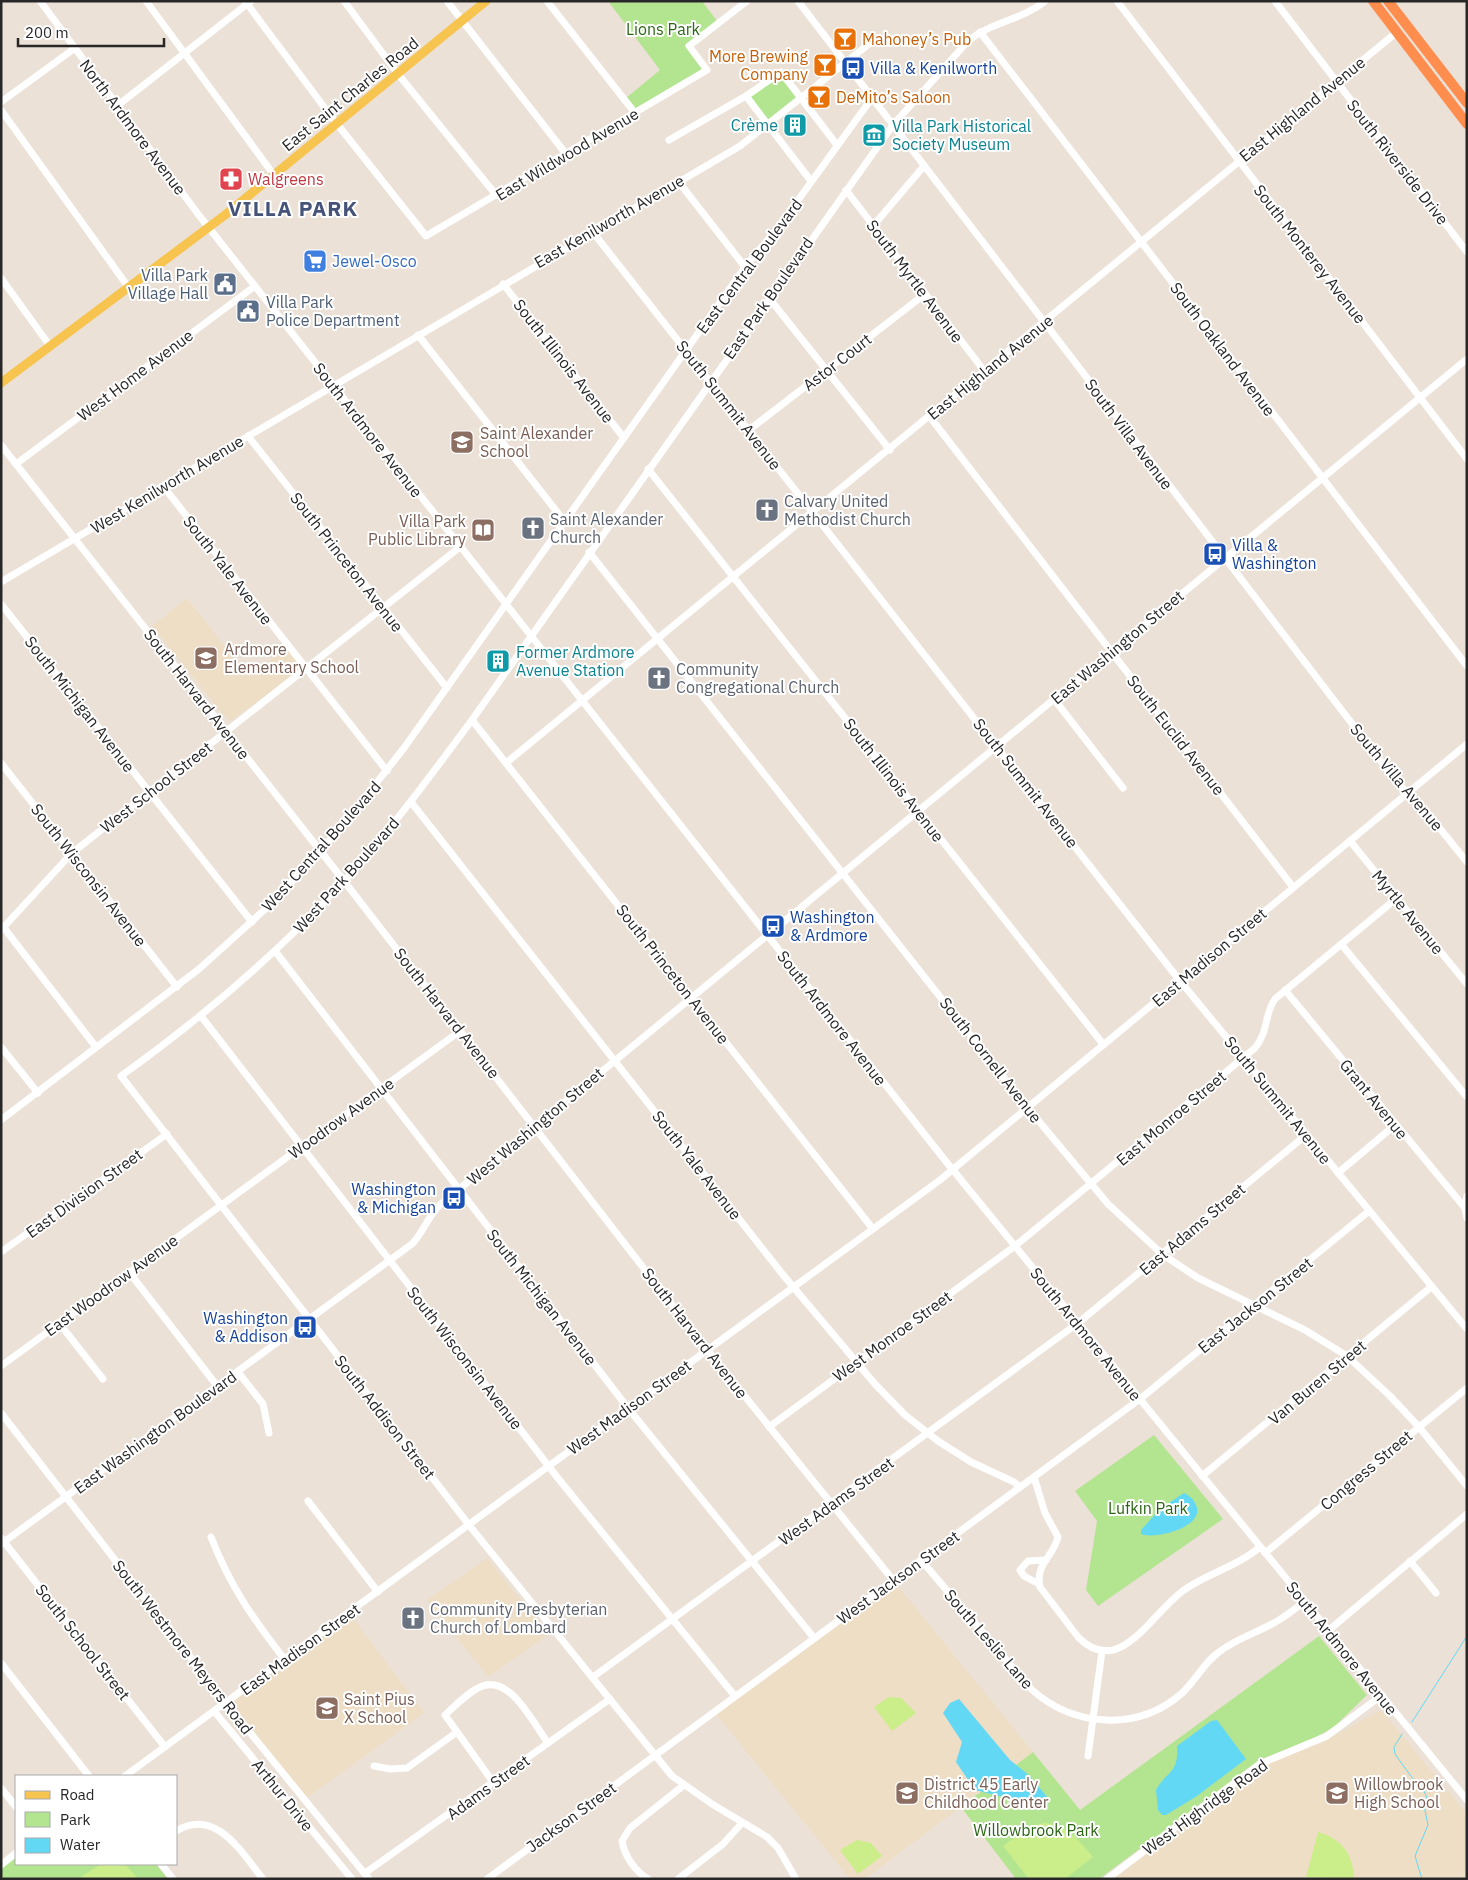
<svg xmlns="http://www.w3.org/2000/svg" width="1468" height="1880" font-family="'IBM Plex Sans',sans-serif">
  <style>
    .education { fill: #eedec5 }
    .green { fill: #b3e590 }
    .pitch { fill: #cbee8a }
    .water { fill: #63d8f4 }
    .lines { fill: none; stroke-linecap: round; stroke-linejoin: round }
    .stream { stroke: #63d8f4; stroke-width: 1 }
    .minor { stroke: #fff; stroke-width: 7 }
    .major { stroke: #f7c44f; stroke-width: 9 }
    .highway { stroke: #ff8d4e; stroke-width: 10 }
    .labels { text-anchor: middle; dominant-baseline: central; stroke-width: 4; stroke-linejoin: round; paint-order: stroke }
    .park-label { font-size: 16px; fill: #2c6615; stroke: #fff }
    .food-label { font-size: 16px; fill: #c56008; stroke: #fff; text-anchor: start }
    .transit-label { font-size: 16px; fill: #164399; stroke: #fff; text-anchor: start }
    .street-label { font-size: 16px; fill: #272727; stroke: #fff }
    .culture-label { font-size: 16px; fill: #0d838f; stroke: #fff; text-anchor: start }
    .health-label { font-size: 16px; fill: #be3a42; stroke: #fff; text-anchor: start }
    .shop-label { font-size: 16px; fill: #366cbe; stroke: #fff; text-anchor: start }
    .service-label { font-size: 16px; fill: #4e5e75; stroke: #fff; text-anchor: end }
    .education-label { font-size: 16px; fill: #785e54; stroke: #fff; text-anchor: start }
    .worship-label { font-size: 16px; fill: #5b616d; stroke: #fff; text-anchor: start }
    .district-label { font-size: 21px; font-weight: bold; letter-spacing: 1px; fill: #465379; stroke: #fff }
  </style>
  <rect width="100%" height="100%" fill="#ebe1d7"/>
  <g class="education">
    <polygon points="187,598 249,677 287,647 304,668 229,722 152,626"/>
    <polygon points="487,1558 548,1635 488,1677 427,1600"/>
    <polygon points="896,1584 1033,1752 865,1879 850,1879 716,1714"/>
    <polygon points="350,1614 424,1713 307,1798 230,1703"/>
    <polygon points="1381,1710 1467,1814 1467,1879 1114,1879 1261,1766 1321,1743"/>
  </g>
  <g class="green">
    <polygon points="608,1 702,1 717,21 685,45 703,70 635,111 626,98 660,70"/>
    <polygon points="781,74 799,98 768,123 748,97"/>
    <polygon points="1154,1435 1223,1519 1098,1606 1086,1590 1097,1521 1075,1491"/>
    <polygon points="1319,1636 1367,1695 1335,1726 1315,1738 1259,1760 1099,1879 1016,1879 961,1807 1033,1752 1080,1810"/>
    <polygon points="16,1857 16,1864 156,1864 168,1879 1,1879 1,1868"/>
  </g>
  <g class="pitch">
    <polygon points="889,1697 901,1698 916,1713 892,1731 874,1707"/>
    <path d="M1045 1823C1068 1826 1079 1840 1093 1857L1065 1879H1029L1003 1846 1030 1826Z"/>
    <path d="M1318 1832C1342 1839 1353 1854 1354 1879L1306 1877Z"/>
    <polygon points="857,1840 871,1843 882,1856 858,1874 840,1850"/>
    <polygon points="101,1864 125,1864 138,1879 78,1879"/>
  </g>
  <g class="water">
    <path d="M1184 1493C1189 1495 1192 1498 1195 1503 1209 1527 1154 1540 1141 1534V1530L1160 1509Z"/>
    <polygon points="959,1699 1010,1760 1029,1775 1048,1798 1023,1802 975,1790 956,1762 962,1742 943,1713 950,1703"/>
    <path d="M1217 1720 1246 1759 1197 1796 1166 1815H1162L1158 1810 1156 1790C1166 1771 1179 1774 1177 1746L1211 1721Z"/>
  </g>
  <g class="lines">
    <g class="stream">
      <polyline points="1412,1722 1467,1636"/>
      <polyline points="1402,1734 1394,1747 1395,1754 1410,1775 1424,1791 1427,1798 1424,1806 1428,1825 1415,1856 1422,1879"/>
    </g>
    <g class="minor">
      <polyline points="40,1 198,214 944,1159 1467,1800"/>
      <polyline points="146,1 274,175"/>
      <polyline points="245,1 330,115 426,236 707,70 689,46 747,1"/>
      <polyline points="344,1 398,74 496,195"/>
      <polyline points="447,1 566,154"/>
      <polyline points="547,1 635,113"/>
      <polyline points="798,1 1396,781 1429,815 1467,862"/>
      <polyline points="1117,1 1467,459"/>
      <polyline points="1275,1 1467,252"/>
      <polyline points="980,32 1467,666"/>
      <polyline points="746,96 811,181"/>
      <polyline points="1,102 75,48"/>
      <polyline points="117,106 251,1"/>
      <polyline points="1,110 129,288"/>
      <polyline points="669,140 746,96 781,72 837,145"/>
      <polyline points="678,181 745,267"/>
      <polyline points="846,190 985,372"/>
      <polyline points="873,226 924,166"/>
      <polyline points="592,231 1180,981 1467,1329"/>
      <polyline points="1,278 50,346"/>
      <polyline points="503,284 624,438"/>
      <polyline points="769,298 890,450"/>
      <polyline points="418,335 565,522"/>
      <polyline points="930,417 1293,887"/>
      <polyline points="749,430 925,294"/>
      <polyline points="248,436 447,688"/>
      <polyline points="1,445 344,881 693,1332 893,1580"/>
      <polyline points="16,464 255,286"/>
      <polyline points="648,469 1103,1044"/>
      <polyline points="163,486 387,771"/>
      <polyline points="589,552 1027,1107 1108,1204 1162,1254 1198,1278 1305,1330 1347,1356 1390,1396 1419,1427 1467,1486"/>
      <polyline points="1,582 740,146 874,40"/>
      <polyline points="1,604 252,922"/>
      <polyline points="1054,699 1123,788"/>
      <polyline points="472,720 873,1229"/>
      <polyline points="1,763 177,987"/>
      <polyline points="506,763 1397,32"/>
      <polyline points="411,802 784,1276 875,1384 905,1415 938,1441 971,1462 1014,1482 1020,1487"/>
      <polyline points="1350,841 1467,984"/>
      <polyline points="4,928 96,1047"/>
      <polyline points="1,930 72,853 460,547"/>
      <polyline points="1341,944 1467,1097"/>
      <polyline points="275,951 628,1408 814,1638"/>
      <polyline points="1285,990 1465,1208"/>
      <polyline points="201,1016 557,1477 734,1695"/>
      <polyline points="1,1047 38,1093"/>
      <polyline points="1,1120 199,969 272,903 340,829 404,748 745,267 780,225 872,98"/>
      <polyline points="1338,1173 1395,1125"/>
      <polyline points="1467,1196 1465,1208 1467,1218"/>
      <polyline points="1,1252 167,1134"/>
      <polyline points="129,1272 218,1387"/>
      <polyline points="59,1323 103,1379"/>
      <polyline points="1,1366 460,1031"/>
      <polyline points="238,1372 263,1404 269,1433"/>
      <polyline points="1,1413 226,1703 369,1879"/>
      <path d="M769 1427 1015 1246 1255 1048C1269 1031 1264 1014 1275 999L1397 898"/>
      <polyline points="1202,1476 1431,1287"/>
      <path d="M1034 1477 1045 1513 1058 1537C1053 1558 1035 1563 1040 1587L1078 1637C1121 1681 1154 1608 1187 1588 1211 1572 1238 1566 1260 1547"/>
      <polyline points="308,1501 378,1592"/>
      <path d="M211 1537C231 1588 252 1617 285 1660"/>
      <polyline points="1,1538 165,1747"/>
      <path d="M1 1544 412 1244C424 1232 428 1215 441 1204L1467 359"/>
      <polyline points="1265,1553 1467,1388"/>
      <path d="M921 1560 1031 1689C1073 1727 1137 1732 1181 1694 1196 1681 1203 1663 1219 1652 1233 1641 1250 1635 1266 1627 1280 1621 1292 1611 1304 1602"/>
      <polyline points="1410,1561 1436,1593"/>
      <polyline points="1039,1584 1024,1576 1020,1570 1028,1561 1046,1560"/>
      <polyline points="1329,1630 1467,1514"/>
      <polyline points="1,1663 89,1776"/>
      <polyline points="593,1677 1078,1323 1306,1135"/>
      <polyline points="214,1711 352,1879"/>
      <polyline points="1088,1756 1102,1651"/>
      <polyline points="374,1766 390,1769 407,1768 457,1732"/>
      <polyline points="125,1776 940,1180 1467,744"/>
      <path d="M493 1782 445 1715C455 1706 466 1694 478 1688 509 1671 533 1723 548 1743"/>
      <polyline points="1,1788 16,1807"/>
      <path d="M176 1831C216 1807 241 1852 263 1879"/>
      <polyline points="161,1864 173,1879"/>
      <polyline points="1,1865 16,1853"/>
      <polyline points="365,1873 610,1699"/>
      <polyline points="487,1879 1140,1399 1369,1211"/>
      <path d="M648 1879C635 1871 625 1857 622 1841L630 1828 684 1785"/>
      <polyline points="678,1879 723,1844 742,1823"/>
      <path d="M796 1879 778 1848 767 1837 712 1804 672 1776 469 1525 121 1076C202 1018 277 954 344 881 391 830 431 775 472 720L893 125 968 41C991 22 1022 20 1045 1"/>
      <polyline points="1107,1879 1260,1764 1327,1736 1382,1695"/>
    </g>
    <polyline class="major" points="1,383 225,215 486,1"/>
    <g class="highway">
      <polyline points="1373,1 1467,124"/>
      <polyline points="1388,1 1467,103"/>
    </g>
  </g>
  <defs>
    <g id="bar-square" transform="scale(1.25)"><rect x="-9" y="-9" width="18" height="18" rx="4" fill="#e8710a" stroke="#fff"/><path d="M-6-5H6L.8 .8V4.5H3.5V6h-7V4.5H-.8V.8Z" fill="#fff"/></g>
    <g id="bus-square" transform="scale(1.25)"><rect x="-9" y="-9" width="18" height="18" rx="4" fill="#1a4fb4" stroke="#fff"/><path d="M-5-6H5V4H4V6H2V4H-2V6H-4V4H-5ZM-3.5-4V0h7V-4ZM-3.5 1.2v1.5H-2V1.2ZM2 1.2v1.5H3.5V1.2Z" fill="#fff"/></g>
    <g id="building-square" transform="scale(1.25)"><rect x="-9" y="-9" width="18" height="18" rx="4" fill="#0f9aa8" stroke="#fff"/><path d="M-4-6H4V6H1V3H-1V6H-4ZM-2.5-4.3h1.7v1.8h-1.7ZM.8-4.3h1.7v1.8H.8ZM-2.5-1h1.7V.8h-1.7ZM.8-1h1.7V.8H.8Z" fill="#fff"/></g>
    <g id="museum-square" transform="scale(1.25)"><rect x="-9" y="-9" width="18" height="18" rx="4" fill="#0f9aa8" stroke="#fff"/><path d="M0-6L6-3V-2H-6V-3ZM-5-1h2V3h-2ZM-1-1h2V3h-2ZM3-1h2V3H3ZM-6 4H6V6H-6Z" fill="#fff"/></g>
    <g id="pharmacy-square" transform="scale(1.25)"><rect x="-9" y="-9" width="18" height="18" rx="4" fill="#e0444e" stroke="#fff"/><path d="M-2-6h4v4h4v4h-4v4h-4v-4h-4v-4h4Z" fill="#fff"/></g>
    <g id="supermarket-square" transform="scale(1.25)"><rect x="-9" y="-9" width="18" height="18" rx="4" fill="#3f7fe0" stroke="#fff"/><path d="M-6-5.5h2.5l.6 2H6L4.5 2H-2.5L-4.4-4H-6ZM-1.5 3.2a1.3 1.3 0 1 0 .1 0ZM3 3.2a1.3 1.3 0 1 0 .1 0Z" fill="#fff"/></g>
    <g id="civic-square" transform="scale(1.25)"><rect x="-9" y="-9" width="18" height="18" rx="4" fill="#5c6f8a" stroke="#fff"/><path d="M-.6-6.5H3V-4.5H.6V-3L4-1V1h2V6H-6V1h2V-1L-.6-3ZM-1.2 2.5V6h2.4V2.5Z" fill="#fff"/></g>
    <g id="school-square" transform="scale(1.25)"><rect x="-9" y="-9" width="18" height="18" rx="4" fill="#8d6e63" stroke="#fff"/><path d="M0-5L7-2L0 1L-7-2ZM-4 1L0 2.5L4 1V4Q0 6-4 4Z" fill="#fff"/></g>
    <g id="church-square" transform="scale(1.25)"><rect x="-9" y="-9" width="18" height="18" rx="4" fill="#6b7280" stroke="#fff"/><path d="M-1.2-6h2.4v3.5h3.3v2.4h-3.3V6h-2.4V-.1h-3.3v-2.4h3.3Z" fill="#fff"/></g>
    <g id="library-square" transform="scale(1.25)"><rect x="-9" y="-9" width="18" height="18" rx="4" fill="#8d6e63" stroke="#fff"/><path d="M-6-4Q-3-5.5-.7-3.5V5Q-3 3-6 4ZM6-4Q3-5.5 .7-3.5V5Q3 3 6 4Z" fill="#fff"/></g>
  </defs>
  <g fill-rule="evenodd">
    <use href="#bar-square" x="845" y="39"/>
    <use href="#bar-square" x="825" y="65"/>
    <use href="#bus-square" x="853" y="68"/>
    <use href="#bar-square" x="819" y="97"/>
    <use href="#building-square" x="795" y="125"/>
    <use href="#museum-square" x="874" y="135"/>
    <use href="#pharmacy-square" x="231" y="179"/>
    <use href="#supermarket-square" x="315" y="261"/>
    <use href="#civic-square" x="225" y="284"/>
    <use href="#civic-square" x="248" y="311"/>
    <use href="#school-square" x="462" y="442"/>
    <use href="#church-square" x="767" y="510"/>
    <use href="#church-square" x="533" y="528"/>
    <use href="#library-square" x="483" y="530"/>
    <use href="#bus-square" x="1215" y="554"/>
    <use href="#school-square" x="206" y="658"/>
    <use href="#building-square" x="498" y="661"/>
    <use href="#church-square" x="659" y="678"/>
    <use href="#bus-square" x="773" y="926"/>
    <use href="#bus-square" x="454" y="1198"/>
    <use href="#bus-square" x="305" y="1327"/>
    <use href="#church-square" x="413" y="1618"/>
    <use href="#school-square" x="327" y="1708"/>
    <use href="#school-square" x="907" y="1793"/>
    <use href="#school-square" x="1337" y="1793"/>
  </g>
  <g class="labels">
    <g class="park-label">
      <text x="663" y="29">Lions Park</text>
      <text x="1148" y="1508">Lufkin Park</text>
      <text x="1036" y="1830">Willowbrook Park</text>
    </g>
    <g class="food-label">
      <text x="862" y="39">Mahoney’s Pub</text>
      <text x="808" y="56" text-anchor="end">More Brewing<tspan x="808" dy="18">Company</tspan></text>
      <text x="836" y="97">DeMito’s Saloon</text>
    </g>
    <g class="transit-label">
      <text x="870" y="68">Villa &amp; Kenilworth</text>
      <text x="1232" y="545">Villa &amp;<tspan x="1232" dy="18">Washington</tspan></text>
      <text x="790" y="917">Washington<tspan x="790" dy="18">&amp; Ardmore</tspan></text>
      <text x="436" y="1189" text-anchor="end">Washington<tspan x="436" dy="18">&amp; Michigan</tspan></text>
      <text x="288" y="1318" text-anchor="end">Washington<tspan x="288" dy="18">&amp; Addison</tspan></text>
    </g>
    <g class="street-label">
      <text transform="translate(350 94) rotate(-39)">East Saint Charles Road</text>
      <text transform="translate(1302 109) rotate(-39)">East Highland Avenue</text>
      <text transform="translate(133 127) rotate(53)">North Ardmore Avenue</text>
      <text transform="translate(567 154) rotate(-31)">East Wildwood Avenue</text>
      <text transform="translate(1398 162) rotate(52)">South Riverside Drive</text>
      <text transform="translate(609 221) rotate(-30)">East Kenilworth Avenue</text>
      <text transform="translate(1310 254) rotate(52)">South Monterey Avenue</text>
      <text transform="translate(749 266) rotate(-53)">East Central Boulevard</text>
      <text transform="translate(915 281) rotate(53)">South Myrtle Avenue</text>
      <text transform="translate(768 298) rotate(-55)">East Park Boulevard</text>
      <text transform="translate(1223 349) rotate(53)">South Oakland Avenue</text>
      <text transform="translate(564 361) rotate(52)">South Illinois Avenue</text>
      <text transform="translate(837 362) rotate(-38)">Astor Court</text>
      <text transform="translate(990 367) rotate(-39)">East Highland Avenue</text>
      <text transform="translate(135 375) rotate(-37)">West Home Avenue</text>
      <text transform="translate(729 405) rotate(52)">South Summit Avenue</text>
      <text transform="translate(368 430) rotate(52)">South Ardmore Avenue</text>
      <text transform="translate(1129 434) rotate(53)">South Villa Avenue</text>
      <text transform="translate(167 484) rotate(-31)">West Kenilworth Avenue</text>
      <text transform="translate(347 562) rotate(52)">South Princeton Avenue</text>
      <text transform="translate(228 570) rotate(52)">South Yale Avenue</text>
      <text transform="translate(1117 647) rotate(-40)">East Washington Street</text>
      <text transform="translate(197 694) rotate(52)">South Harvard Avenue</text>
      <text transform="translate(80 704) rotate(52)">South Michigan Avenue</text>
      <text transform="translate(1176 735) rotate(52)">South Euclid Avenue</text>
      <text transform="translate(1397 777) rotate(50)">South Villa Avenue</text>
      <text transform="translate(894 780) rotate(52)">South Illinois Avenue</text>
      <text transform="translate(1026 783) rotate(52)">South Summit Avenue</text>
      <text transform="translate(156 787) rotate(-38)">West School Street</text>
      <text transform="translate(321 846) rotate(-48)">West Central Boulevard</text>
      <text transform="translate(89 875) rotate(52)">South Wisconsin Avenue</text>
      <text transform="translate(346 875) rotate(-48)">West Park Boulevard</text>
      <text transform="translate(1408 912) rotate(51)">Myrtle Avenue</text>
      <text transform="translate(1209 957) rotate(-40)">East Madison Street</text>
      <text transform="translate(673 974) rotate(52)">South Princeton Avenue</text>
      <text transform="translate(447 1013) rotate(52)">South Harvard Avenue</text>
      <text transform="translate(832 1018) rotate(52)">South Ardmore Avenue</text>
      <text transform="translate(991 1060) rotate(52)">South Cornell Avenue</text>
      <text transform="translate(1374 1099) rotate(51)">Grant Avenue</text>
      <text transform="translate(1278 1100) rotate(51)">South Summit Avenue</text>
      <text transform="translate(341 1118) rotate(-36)">Woodrow Avenue</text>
      <text transform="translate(1171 1118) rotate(-40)">East Monroe Street</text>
      <text transform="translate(535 1126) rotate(-40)">West Washington Street</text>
      <text transform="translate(697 1165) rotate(52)">South Yale Avenue</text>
      <text transform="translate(84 1193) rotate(-36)">East Division Street</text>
      <text transform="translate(1192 1229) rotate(-40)">East Adams Street</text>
      <text transform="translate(111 1285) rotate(-36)">East Woodrow Avenue</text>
      <text transform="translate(542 1297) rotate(52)">South Michigan Avenue</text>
      <text transform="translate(1255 1305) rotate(-39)">East Jackson Street</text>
      <text transform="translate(695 1333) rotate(52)">South Harvard Avenue</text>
      <text transform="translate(1086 1334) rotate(51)">South Ardmore Avenue</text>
      <text transform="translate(892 1336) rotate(-36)">West Monroe Street</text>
      <text transform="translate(465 1358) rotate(52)">South Wisconsin Avenue</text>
      <text transform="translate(1317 1382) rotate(-40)">Van Buren Street</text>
      <text transform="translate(629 1407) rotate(-36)">West Madison Street</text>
      <text transform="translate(385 1417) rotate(52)">South Addison Street</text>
      <text transform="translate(155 1432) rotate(-36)">East Washington Boulevard</text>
      <text transform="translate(1366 1470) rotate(-40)">Congress Street</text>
      <text transform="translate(836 1501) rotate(-36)">West Adams Street</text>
      <text transform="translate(898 1577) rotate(-36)">West Jackson Street</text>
      <text transform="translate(989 1639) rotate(49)">South Leslie Lane</text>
      <text transform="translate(83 1642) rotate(52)">South School Street</text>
      <text transform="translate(183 1647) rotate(52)">South Westmore Meyers Road</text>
      <text transform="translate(1342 1648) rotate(51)">South Ardmore Avenue</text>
      <text transform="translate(300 1649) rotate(-36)">East Madison Street</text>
      <text transform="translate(488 1787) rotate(-36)">Adams Street</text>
      <text transform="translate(283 1795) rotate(51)">Arthur Drive</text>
      <text transform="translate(1205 1807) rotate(-36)">West Highridge Road</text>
      <text transform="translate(571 1817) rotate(-36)">Jackson Street</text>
    </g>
    <g class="culture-label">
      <text x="778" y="125" text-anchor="end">Crème</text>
      <text x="892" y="126">Villa Park Historical<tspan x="892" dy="18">Society Museum</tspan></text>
      <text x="516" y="652">Former Ardmore<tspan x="516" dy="18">Avenue Station</tspan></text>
    </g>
    <g class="health-label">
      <text x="248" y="179">Walgreens</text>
    </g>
    <g class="shop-label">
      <text x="332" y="261">Jewel-Osco</text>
    </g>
    <g class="service-label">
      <text x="208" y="275">Villa Park<tspan x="208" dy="18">Village Hall</tspan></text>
      <text x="266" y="302" text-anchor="start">Villa Park<tspan x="266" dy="18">Police Department</tspan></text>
    </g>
    <g class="education-label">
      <text x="480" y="433">Saint Alexander<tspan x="480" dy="18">School</tspan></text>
      <text x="466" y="521" text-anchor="end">Villa Park<tspan x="466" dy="18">Public Library</tspan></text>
      <text x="224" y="649">Ardmore<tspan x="224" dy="18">Elementary School</tspan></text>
      <text x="344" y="1699">Saint Pius<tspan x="344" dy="18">X School</tspan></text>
      <text x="924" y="1784">District 45 Early<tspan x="924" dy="18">Childhood Center</tspan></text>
      <text x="1354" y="1784">Willowbrook<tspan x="1354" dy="18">High School</tspan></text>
    </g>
    <g class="worship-label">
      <text x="784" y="501">Calvary United<tspan x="784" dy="18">Methodist Church</tspan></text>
      <text x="550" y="519">Saint Alexander<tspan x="550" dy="18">Church</tspan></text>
      <text x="676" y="669">Community<tspan x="676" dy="18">Congregational Church</tspan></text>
      <text x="430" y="1609">Community Presbyterian<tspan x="430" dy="18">Church of Lombard</tspan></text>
    </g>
    <g class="district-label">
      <text x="293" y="208">VILLA PARK</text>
    </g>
  </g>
  <rect width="1468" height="1880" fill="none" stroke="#272727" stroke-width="5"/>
  <rect x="15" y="1775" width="162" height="90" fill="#ffffff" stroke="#a9a9a9"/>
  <rect x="25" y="1791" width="25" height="8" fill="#f7c44f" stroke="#a9a9a9"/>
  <text x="60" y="1800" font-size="15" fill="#272727">Road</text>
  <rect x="25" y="1812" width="25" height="15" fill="#b3e590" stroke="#a9a9a9"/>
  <text x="60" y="1825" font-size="15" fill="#272727">Park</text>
  <rect x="25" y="1838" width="25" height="15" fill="#63d8f4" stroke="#a9a9a9"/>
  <text x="60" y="1850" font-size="15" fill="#272727">Water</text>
  <path d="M18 38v8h146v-8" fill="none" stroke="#272727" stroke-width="2.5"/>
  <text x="25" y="38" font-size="15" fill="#272727" stroke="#ffffff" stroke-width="4" paint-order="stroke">200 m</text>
</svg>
